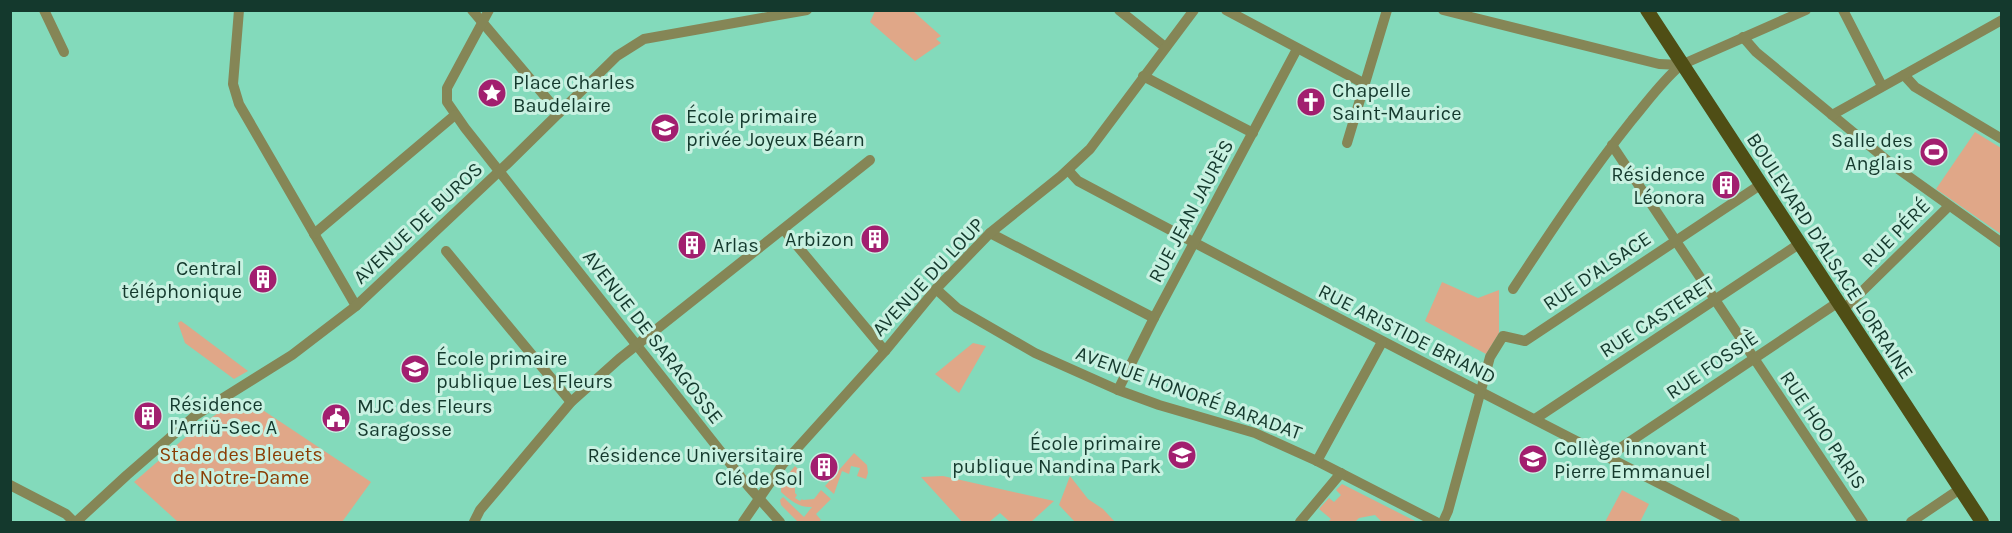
<svg xmlns="http://www.w3.org/2000/svg" width="2012" height="533" font-family="Karla,sans-serif">
  <style>
    .green { fill: #e0a788 }
    .lines { fill: none; stroke-linecap: round; stroke-linejoin: round }
    .minor { stroke: #858656; stroke-width: 10 }
    .major { stroke: #4f4e15; stroke-width: 14 }
    .labels { text-anchor: middle; dominant-baseline: central; stroke-width: 6; stroke-linejoin: round; paint-order: stroke }
    .poi-label { font-size: 20px; fill: #14392d; stroke: #c8f1e1; text-anchor: start }
    .street-label { font-size: 20px; fill: #14392d; stroke: #c8f1e1 }
    .park-label { font-size: 20px; fill: #8b3e05; stroke: #c8f1e1 }
  </style>
  <rect width="100%" height="100%" fill="#83dabb"/>
  <g class="green">
    <polygon points="875,11 913,11 941,36 936,39 941,43 915,61 870,22"/>
    <polygon points="1975,132 2001,148 2001,234 1936,189"/>
    <polygon points="1442,282 1478,298 1499,290 1499,333 1486,354 1425,321"/>
    <polygon points="181,321 188,326 248,371 234,379 185,343 178,323"/>
    <polygon points="973,343 986,346 959,393 935,374"/>
    <polygon points="249,401 371,482 342,522 178,522 134,482 194,430 222,410 236,410"/>
    <polygon points="854,453 867,465 868,473 866,479 857,476 860,468 851,466 849,474 842,471 834,494 825,486"/>
    <path d="M795 466 803 474 795 483V493L797 495 795 498 800 501 802 499 803 500 814 499 821 490 831 499 816 514 821 520 818 522H798L781 505 780 500 783 497 804 517 812 507C800 508 791 501 781 492V483Z"/>
    <polygon points="943,476 1054,501 1031,522 1010,522 1000,513 989,522 962,522 921,477"/>
    <polygon points="1070,476 1088,499 1103,509 1115,522 1075,522 1059,505"/>
    <polygon points="1342,484 1417,522 1382,522 1375,515 1359,518 1355,522 1328,522 1331,519 1319,509 1329,498 1334,502 1341,495 1336,490"/>
    <polygon points="1622,490 1649,504 1640,522 1605,522"/>
  </g>
  <g class="lines">
    <g class="minor">
      <polyline points="44,10 64,52"/>
      <polyline points="239,10 233,84 239,104 356,306"/>
      <polyline points="472,10 559,113"/>
      <polyline points="489,10 447,88 447,102 465,128 748,486 780,522"/>
      <polyline points="1119,10 1165,47"/>
      <polyline points="1226,10 1365,84"/>
      <polyline points="1443,10 1659,64 1681,65"/>
      <polyline points="1843,10 1882,86"/>
      <polyline points="1743,37 1756,52 1894,166 2002,243"/>
      <polyline points="1904,75 1915,87 2002,139"/>
      <polyline points="1143,76 1253,133"/>
      <polyline points="1832,115 2002,20"/>
      <polyline points="1347,143 1387,10"/>
      <polyline points="1612,145 1863,522"/>
      <path d="M1068 170 1078 181C1296 297 1515 410 1735 522"/>
      <polyline points="784,230 885,351"/>
      <polyline points="990,233 1154,318"/>
      <polyline points="314,234 455,115"/>
      <polyline points="446,251 571,402"/>
      <polyline points="936,289 957,308 1035,353 1118,390 1159,405 1255,433 1317,461 1436,522"/>
      <path d="M1513 289C1551 231 1589 174 1632 120 1648 101 1662 81 1681 65L1806 10"/>
      <polyline points="1842,311 1949,206"/>
      <polyline points="1118,390 1154,318 1297,49"/>
      <polyline points="1535,419 1799,244"/>
      <polyline points="1607,457 1837,303"/>
      <polyline points="1317,461 1382,342"/>
      <polyline points="10,485 66,514 74,522"/>
      <polyline points="76,522 127,475 196,415 292,355 356,306 507,164 617,56 644,39 807,10"/>
      <polyline points="474,522 480,510 571,402 619,359 870,160"/>
      <polyline points="743,522 783,464 885,351 936,289 990,233 1061,176 1090,149 1194,10"/>
      <polyline points="1300,522 1341,473"/>
      <polyline points="1443,522 1448,511 1490,357 1503,336 1525,341 1760,185"/>
      <polyline points="1911,522 1960,489"/>
    </g>
    <polyline class="major" points="1647,10 1982,522"/>
  </g>
  <defs>
    <g id="sight-disc" transform="scale(1.5)"><circle r="9.5" fill="#a21f6f" stroke="#c8f1e1"/><path d="M0-6L1.8-2.2L6-1.7L2.9 1.2L3.7 5.4L0 3.3L-3.7 5.4L-2.9 1.2L-6-1.7L-1.8-2.2Z" fill="#fff"/></g>
    <g id="church-disc" transform="scale(1.5)"><circle r="9.5" fill="#a21f6f" stroke="#c8f1e1"/><path d="M-1.2-6h2.4v3.5h3.3v2.4h-3.3V6h-2.4V-.1h-3.3v-2.4h3.3Z" fill="#fff"/></g>
    <g id="school-disc" transform="scale(1.5)"><circle r="9.5" fill="#a21f6f" stroke="#c8f1e1"/><path d="M0-5L7-2L0 1L-7-2ZM-4 1L0 2.5L4 1V4Q0 6-4 4Z" fill="#fff"/></g>
    <g id="stadium-disc" transform="scale(1.5)"><circle r="9.5" fill="#a21f6f" stroke="#c8f1e1"/><path d="M0-5a6.5 5 0 1 0 0 10a6.5 5 0 1 0 0-10ZM-3.5-1.8h7v3.6h-7Z" fill="#fff"/></g>
    <g id="building-disc" transform="scale(1.5)"><circle r="9.5" fill="#a21f6f" stroke="#c8f1e1"/><path d="M-4-6H4V6H1V3H-1V6H-4ZM-2.5-4.3h1.7v1.8h-1.7ZM.8-4.3h1.7v1.8H.8ZM-2.5-1h1.7V.8h-1.7ZM.8-1h1.7V.8H.8Z" fill="#fff"/></g>
    <g id="civic-disc" transform="scale(1.5)"><circle r="9.5" fill="#a21f6f" stroke="#c8f1e1"/><path d="M-.6-6.5H3V-4.5H.6V-3L4-1V1h2V6H-6V1h2V-1L-.6-3ZM-1.2 2.5V6h2.4V2.5Z" fill="#fff"/></g>
  </defs>
  <g fill-rule="evenodd">
    <use href="#sight-disc" x="492" y="93"/>
    <use href="#church-disc" x="1311" y="102"/>
    <use href="#school-disc" x="665" y="128"/>
    <use href="#stadium-disc" x="1934" y="152"/>
    <use href="#building-disc" x="1726" y="185"/>
    <use href="#building-disc" x="875" y="239"/>
    <use href="#building-disc" x="692" y="245"/>
    <use href="#building-disc" x="263" y="279"/>
    <use href="#school-disc" x="415" y="369"/>
    <use href="#building-disc" x="148" y="416"/>
    <use href="#civic-disc" x="336" y="418"/>
    <use href="#school-disc" x="1182" y="455"/>
    <use href="#school-disc" x="1533" y="459"/>
    <use href="#building-disc" x="824" y="467"/>
  </g>
  <g class="labels">
    <g class="poi-label">
      <text x="513" y="82">Place Charles<tspan x="513" dy="23">Baudelaire</tspan></text>
      <text x="1332" y="90">Chapelle<tspan x="1332" dy="23">Saint-Maurice</tspan></text>
      <text x="686" y="116">École primaire<tspan x="686" dy="23">privée Joyeux Béarn</tspan></text>
      <text x="1913" y="140" text-anchor="end">Salle des<tspan x="1913" dy="23">Anglais</tspan></text>
      <text x="1705" y="174" text-anchor="end">Résidence<tspan x="1705" dy="23">Léonora</tspan></text>
      <text x="854" y="239" text-anchor="end">Arbizon</text>
      <text x="713" y="245">Arlas</text>
      <text x="242" y="268" text-anchor="end">Central<tspan x="242" dy="23">téléphonique</tspan></text>
      <text x="436" y="358">École primaire<tspan x="436" dy="23">publique Les Fleurs</tspan></text>
      <text x="169" y="404">Résidence<tspan x="169" dy="23">l'Arriü-Sec A</tspan></text>
      <text x="357" y="406">MJC des Fleurs<tspan x="357" dy="23">Saragosse</tspan></text>
      <text x="1161" y="443" text-anchor="end">École primaire<tspan x="1161" dy="23">publique Nandina Park</tspan></text>
      <text x="1554" y="448">Collège innovant<tspan x="1554" dy="23">Pierre Emmanuel</tspan></text>
      <text x="803" y="455" text-anchor="end">Résidence Universitaire<tspan x="803" dy="23">Clé de Sol</tspan></text>
    </g>
    <g class="street-label">
      <text transform="translate(1191 211) rotate(-62)">RUE JEAN JAURÈS</text>
      <text transform="translate(418 223) rotate(-43)">AVENUE DE BUROS</text>
      <text transform="translate(1896 233) rotate(-45)">RUE PÉRÉ</text>
      <text transform="translate(1830 256) rotate(57)">BOULEVARD D'ALSACE LORRAINE</text>
      <text transform="translate(1597 271) rotate(-34)">RUE D'ALSACE</text>
      <text transform="translate(928 277) rotate(-47)">AVENUE DU LOUP</text>
      <text transform="translate(1657 317) rotate(-33)">RUE CASTERET</text>
      <text transform="translate(1407 334) rotate(27)">RUE ARISTIDE BRIAND</text>
      <text transform="translate(653 337) rotate(52)">AVENUE DE SARAGOSSE</text>
      <text transform="translate(1712 365) rotate(-34)">RUE FOSSIÈ</text>
      <text transform="translate(1189 393) rotate(20)">AVENUE HONORÉ BARADAT</text>
      <text transform="translate(1823 430) rotate(56)">RUE HOO PARIS</text>
    </g>
    <g class="park-label">
      <text x="241" y="454">Stade des Bleuets<tspan x="241" dy="23">de Notre-Dame</tspan></text>
    </g>
  </g>
  <rect width="2012" height="533" fill="none" stroke="#14392d" stroke-width="24"/>
</svg>
